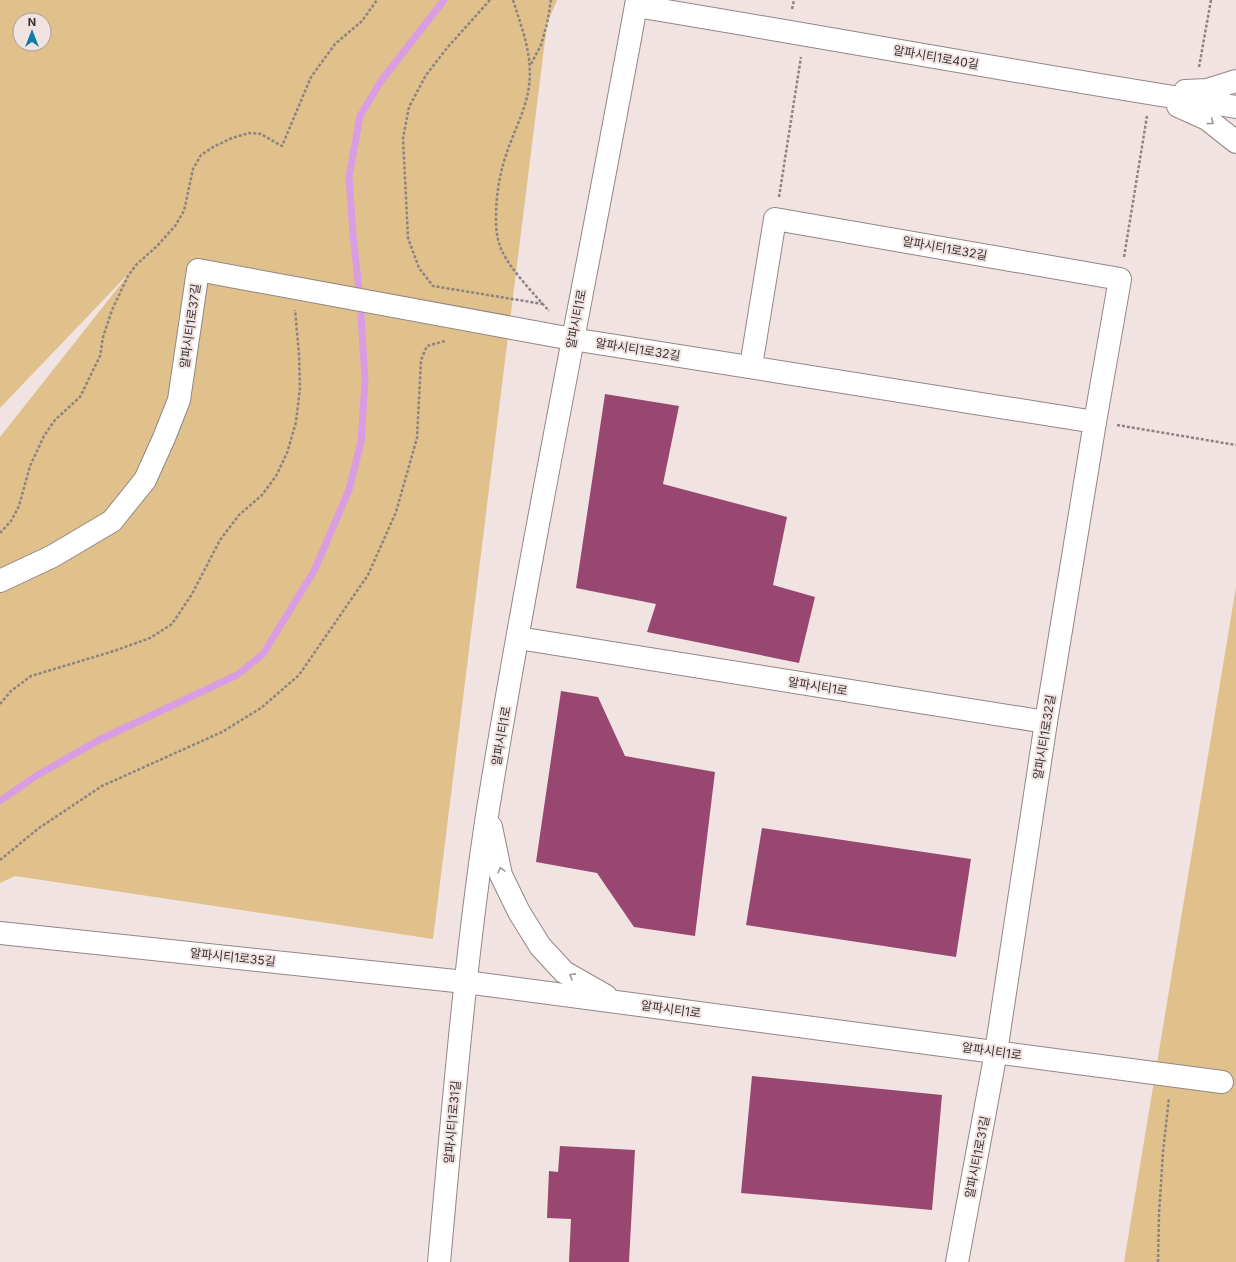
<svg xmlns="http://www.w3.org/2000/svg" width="1236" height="1262" font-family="Inter,'Noto Sans KR',sans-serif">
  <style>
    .green { fill: #e0c08b; fill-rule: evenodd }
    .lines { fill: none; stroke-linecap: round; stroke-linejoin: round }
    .stream { stroke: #d89de3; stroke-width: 7 }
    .building { fill: #984870 }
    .minor-casing { stroke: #938686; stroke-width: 24 }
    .major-casing { stroke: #938686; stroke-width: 24 }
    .path { stroke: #8d8382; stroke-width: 2.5; stroke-dasharray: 3 2; stroke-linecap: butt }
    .minor { stroke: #fff; stroke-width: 22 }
    .major { stroke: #fff; stroke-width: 22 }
    .oneway { stroke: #9b9898 }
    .labels { text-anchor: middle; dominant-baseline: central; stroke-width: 4; stroke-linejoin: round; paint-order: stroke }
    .street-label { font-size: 12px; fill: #373131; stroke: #f1e3e2 }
  </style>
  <rect width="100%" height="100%" fill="#f1e3e2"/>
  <g class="green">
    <path d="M0 0H557L547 24 433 939 15 876 0 883V437L132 270 0 408ZM20 20H44V44H20Z"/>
    <polygon points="1236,587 1236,1262 1124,1262"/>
  </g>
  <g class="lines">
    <polyline class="stream" points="0,801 36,776 99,740 237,675 263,654 314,571 349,490 361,442 365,380 360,300 353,234 349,177 360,116 381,81 444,0"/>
  </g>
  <g class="building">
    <polygon points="605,394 679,406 663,484 787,517 773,585 815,597 799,663 647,632 656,604 576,588"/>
    <polygon points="561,691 598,697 625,756 715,772 695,936 634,927 597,873 536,862"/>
    <polygon points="762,828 971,859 956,957 746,925"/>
    <polygon points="752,1076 942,1095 932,1210 741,1193"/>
    <polygon points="560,1146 635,1150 629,1262 569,1262 571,1219 547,1218 549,1171 558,1172"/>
  </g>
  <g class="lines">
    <g class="minor-casing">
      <g id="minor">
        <polyline points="751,366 775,219 1120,279 1095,422"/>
        <polyline points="0,581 53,556 112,521 145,480 164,438 179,400 198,270 572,339 1095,422 1046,722 996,1052 957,1262"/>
        <polyline points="518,638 1046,722"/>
        <polyline points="491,827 501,875 519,912 540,946 564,972 606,996"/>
        <polyline points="0,933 465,982 1222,1082"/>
        <path d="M439 1262C453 1111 465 959 488 809 532 538 588 270 637 0"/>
      </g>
    </g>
    <g class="major-casing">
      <g id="major">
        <path d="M636 6C836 39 1036 76 1236 107"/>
        <polyline points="1185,91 1207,90 1236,81"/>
        <polyline points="1178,106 1207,119 1236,142"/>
      </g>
    </g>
    <g class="path">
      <polyline points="490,0 447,48 426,75 409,107 403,138 408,238 419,268 433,286 543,304"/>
      <path d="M513 0C522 29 533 55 529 86 526 110 513 133 506 155 499 176 496 197 496 218 496 230 497 240 502 251 510 269 535 295 549 311"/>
      <polyline points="792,9 794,0"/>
      <polyline points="531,64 541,45 547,24 551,0"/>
      <polyline points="1199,67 1211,0"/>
      <polyline points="779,197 801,57"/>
      <polyline points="1124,257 1147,116"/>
      <polyline points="1117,425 1236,445"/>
      <polyline points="0,533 11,521 19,506 30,466 44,436 55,420 80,397 100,356 103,337 112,310 128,276 136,265 157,246 175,226 184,211 193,169 201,155 213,147 232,138 249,133 261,134 282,146 311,77 335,44 362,21 377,0"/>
      <polyline points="0,704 11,691 31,676 114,651 150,638 172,624 192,594 220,540 239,515 262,495 276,476 287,453 296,422 300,388 299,354 295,310"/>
      <polyline points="0,860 39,828 102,786 222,732 261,708 299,675 368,575 396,512 417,438 421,360 427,346 445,341"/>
      <polyline points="1158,1262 1159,1214 1163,1152 1169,1098"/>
    </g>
    <use href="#minor" class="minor"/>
    <use href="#major" class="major"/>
  </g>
  <defs><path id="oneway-chevron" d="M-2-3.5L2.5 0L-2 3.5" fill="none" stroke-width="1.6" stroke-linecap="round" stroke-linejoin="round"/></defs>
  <g class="oneway">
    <use href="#oneway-chevron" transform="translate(1211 122) rotate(37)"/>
    <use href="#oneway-chevron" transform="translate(501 870) rotate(-104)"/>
    <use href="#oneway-chevron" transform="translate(572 976) rotate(-151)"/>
  </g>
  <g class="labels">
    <g class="street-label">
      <text transform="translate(936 57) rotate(10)">알파시티1로40길</text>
      <text transform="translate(945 248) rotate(10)">알파시티1로32길</text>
      <text transform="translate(576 319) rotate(-79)">알파시티1로</text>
      <text transform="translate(190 326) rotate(-82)">알파시티1로37길</text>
      <text transform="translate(638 349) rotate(9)">알파시티1로32길</text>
      <text transform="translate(818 686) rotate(9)">알파시티1로</text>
      <text transform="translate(501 736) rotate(-80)">알파시티1로</text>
      <text transform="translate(1044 737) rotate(-81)">알파시티1로32길</text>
      <text transform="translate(233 957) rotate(6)">알파시티1로35길</text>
      <text transform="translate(671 1009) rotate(8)">알파시티1로</text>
      <text transform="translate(992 1051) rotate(8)">알파시티1로</text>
      <text transform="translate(452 1122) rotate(-85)">알파시티1로31길</text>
      <text transform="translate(977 1157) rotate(-79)">알파시티1로31길</text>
    </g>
  </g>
  <g transform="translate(32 32)"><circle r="19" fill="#f1e3e2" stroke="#a79c9b"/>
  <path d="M0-3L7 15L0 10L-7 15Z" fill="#127ca6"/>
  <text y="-6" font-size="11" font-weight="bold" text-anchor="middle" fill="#373131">N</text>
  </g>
</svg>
